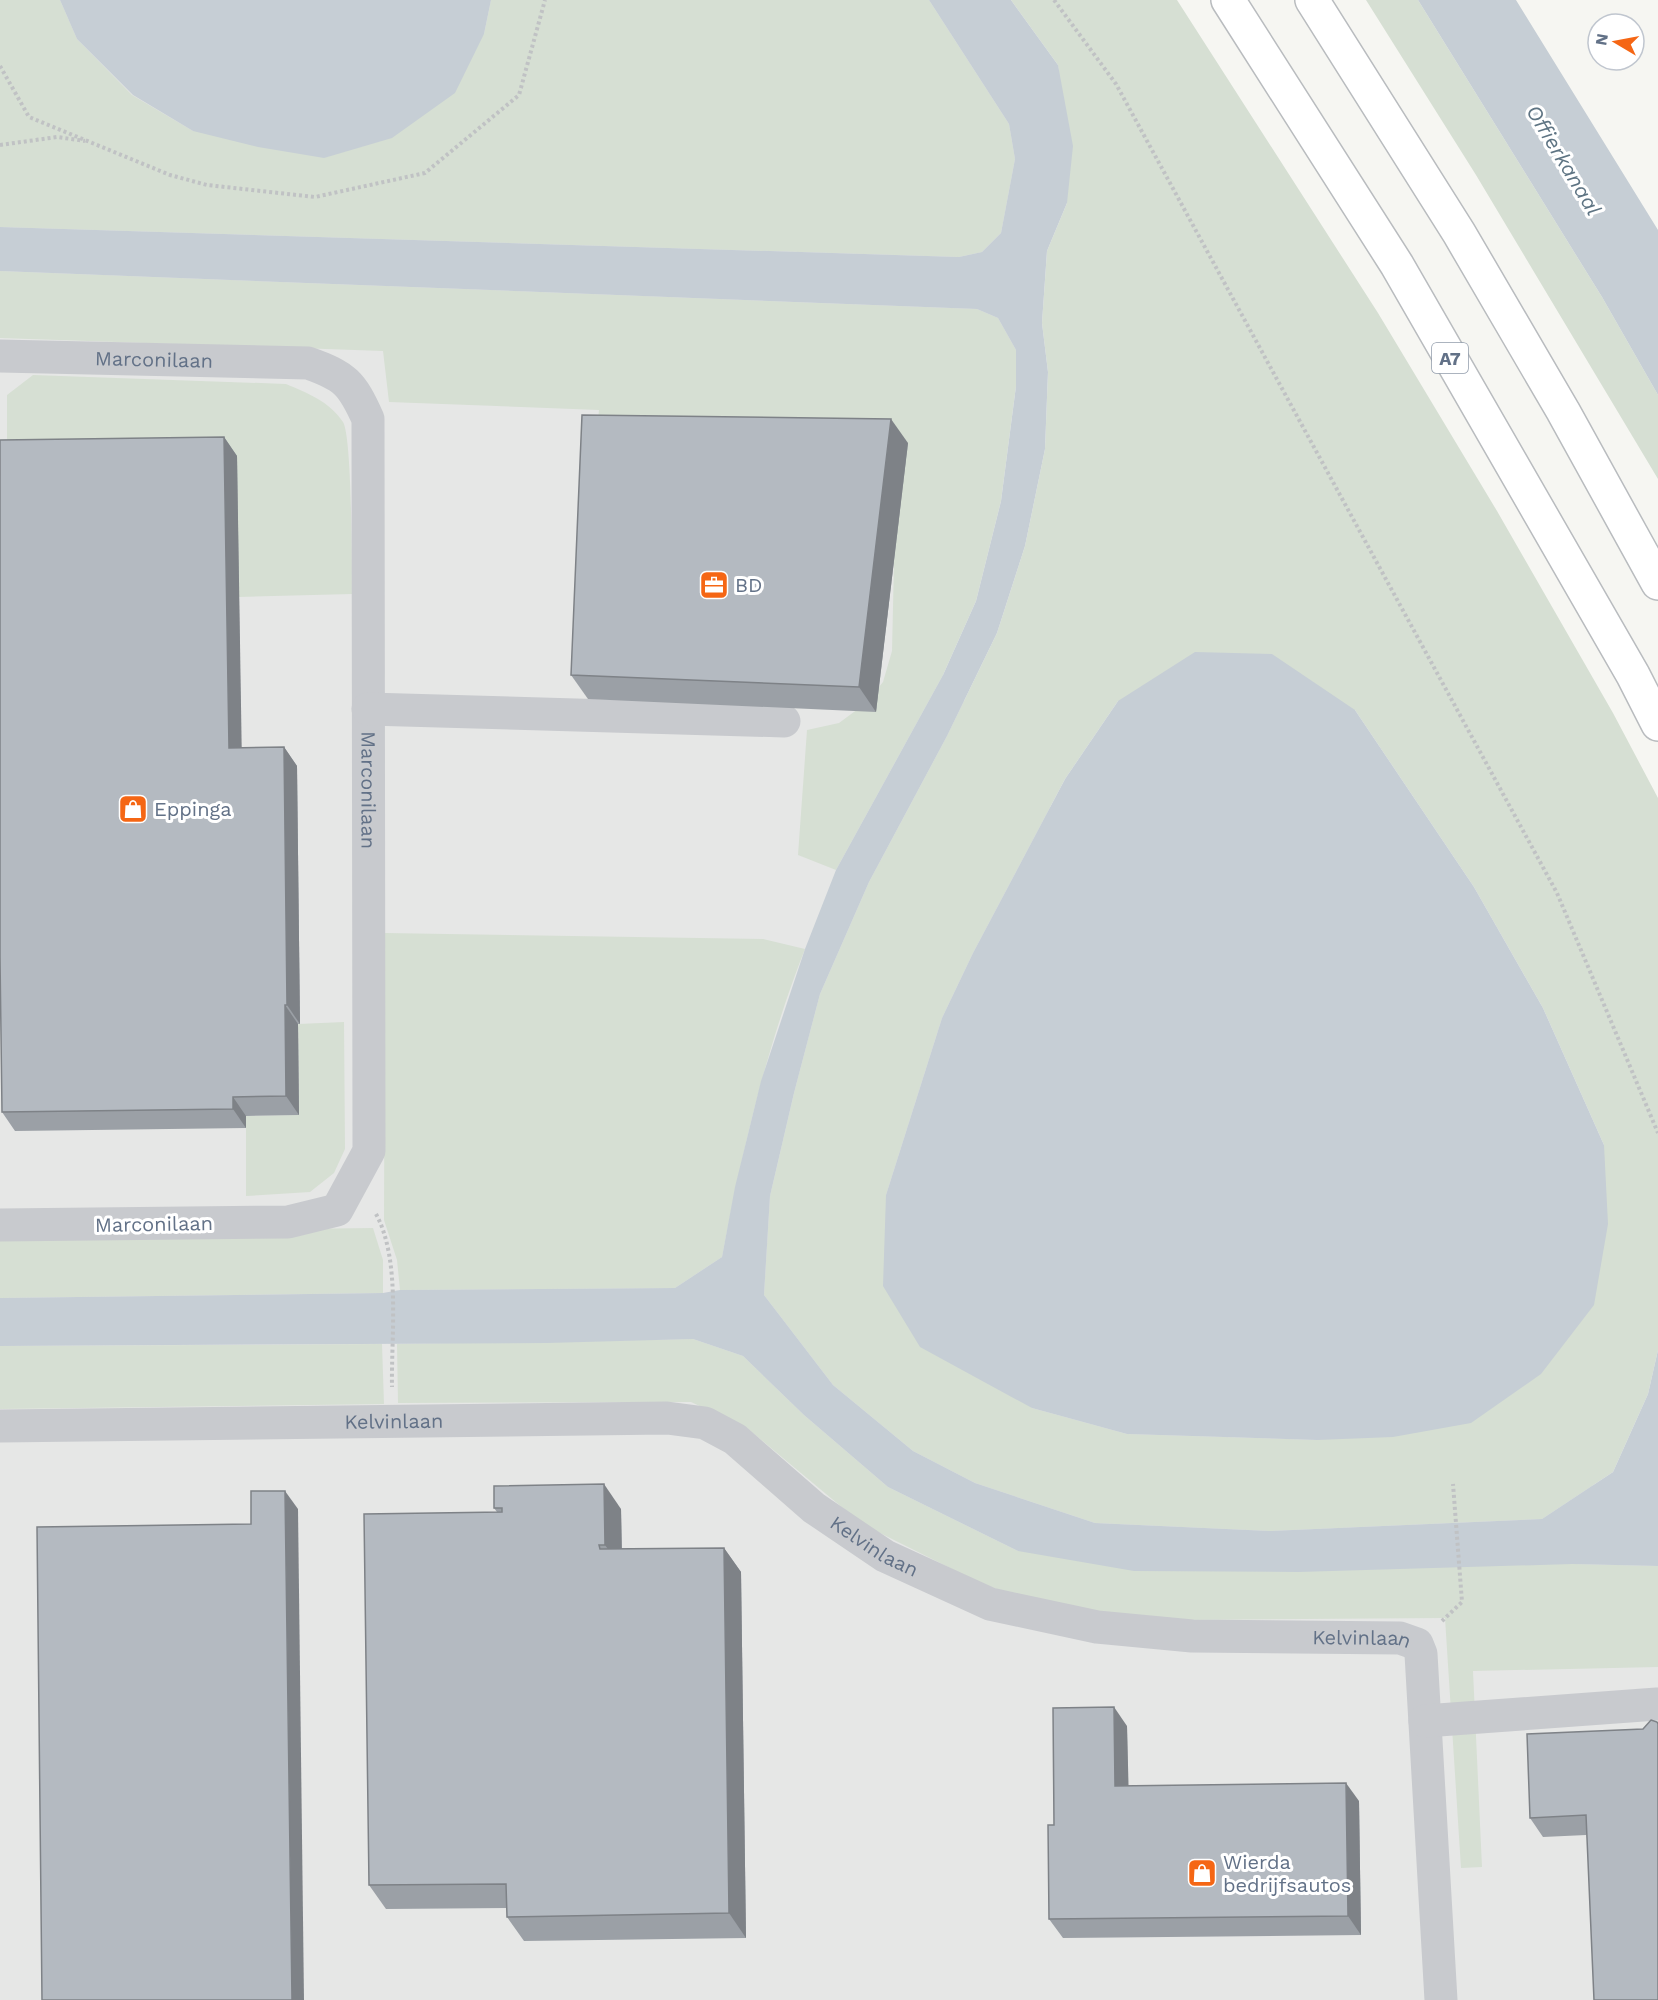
<svg xmlns="http://www.w3.org/2000/svg" width="1658" height="2000" font-family="'Work Sans',sans-serif">
  <style>
    .built { fill: #e6e7e6 }
    .green { fill: #d6dfd3; fill-rule: evenodd }
    .water { fill: #c6ced5 }
    .lines { fill: none; stroke-linecap: round; stroke-linejoin: round }
    .highway-casing { stroke: #b9bcbf; stroke-width: 36 }
    .path { stroke: #c0c2c4; stroke-width: 4; stroke-dasharray: 3 3; stroke-linecap: butt }
    .minor { stroke: #c8cace; stroke-width: 33 }
    .highway { stroke: #fff; stroke-width: 33 }
    .wall { fill: #9ba0a6 }
    .shaded-wall { fill: #7e8287 }
    .building { fill: #b4bac1; stroke: #7e8287; stroke-width: 1.5 }
    .labels { text-anchor: middle; dominant-baseline: central; stroke-width: 6; stroke-linejoin: round; paint-order: stroke }
    .shield { fill: #fff; stroke: #919cab; stroke-width: 1.5 }
    .shield-label { font-size: 18px; font-weight: bold; fill: #627187 }
    .street-label { font-size: 20px; fill: #627187; stroke: #fff }
    .poi-label { font-size: 20px; fill: #627187; stroke: #fff; text-anchor: start }
    .water-label { font-size: 21px; font-style: italic; fill: #5e7483; stroke: #fff }
  </style>
  <rect width="100%" height="100%" fill="#f6f6f2"/>
  <polygon class="built" points="0,0 973,0 1035,92 1016,386 943,675 1658,1567 1658,2000 0,2000"/>
  <g class="green">
    <polygon points="0,0 60,0 77,39 132,95 193,131 484,34 491,0 929,0 1009,124 1015,159 1001,233 982,252 959,257 0,227"/>
    <path d="M1011 0H1177L1378 313 1497 511 1613 713 1658 798V1350L1648 1394 1613 1472 1542 1519 1270 1531 1095 1523 975 1483 913 1451 833 1385 764 1295 770 1196 794 1093 820 994 869 882 947 736 997 633 1025 546 1045 449 1048 372 1042 323 1047 251 1067 203 1058 65ZM1118 701 1355 710 1474 887 1543 1008 1604 1145 1317 1440 1127 1434 1032 1408 886 1195 942 1018 973 953 1065 779Z"/>
    <polygon points="1366,0 1418,0 1602,297 1658,395 1658,479 1476,175"/>
    <polygon points="0,271 977,309 998,318 1016,350 1016,386 1001,501 976,601 943,675 836,870 798,855 807,730 839,723 866,703 883,682 892,651 896,475 597,431 599,410 389,402 383,351 0,338"/>
    <path d="M33 375 286 384C307 393 329 401 343 422 352 436 352 568 352 594L239 597 7 459V395Z"/>
    <path d="M385 933 763 939 805 949C766 1048 742 1152 722 1257L675 1288 400 1290 397 1260 384 1220Z"/>
    <polygon points="344,1022 345,1149 334,1173 310,1192 246,1196 246,1116 299,1115 298,1024"/>
    <polygon points="373,1228 383,1260 383,1293 0,1298 0,1233"/>
    <polygon points="693,1339 743,1356 804,1415 888,1487 1018,1551 1658,1566 1658,1667 1473,1671 1482,1867 1461,1868 1445,1618 1188,1620 1103,1614 1036,1602 982,1584 862,1524 747,1428 691,1402 398,1403 397,1344"/>
    <polygon points="382,1344 384,1404 0,1409 0,1346"/>
  </g>
  <g class="water">
    <polygon points="60,0 491,0 484,34 455,93 392,138 324,158 258,147 193,131 133,95 77,39"/>
    <polygon points="929,0 1011,0 1058,65 1073,146 1067,203 1047,251 1042,323 1048,372 1045,449 1025,546 997,633 947,736 869,882 820,994 794,1093 770,1196 764,1295 833,1385 913,1451 975,1483 1095,1523 1270,1531 1542,1519 1613,1472 1648,1394 1658,1350 1658,1566 1572,1564 1298,1572 1134,1571 1018,1551 888,1487 804,1415 743,1356 693,1339 547,1343 0,1346 0,1298 383,1293 400,1290 675,1288 722,1257 735,1187 761,1081 805,949 836,870 943,675 976,601 1001,501 1016,386 1016,350 998,318 977,309 0,271 0,227 959,257 982,252 1001,233 1015,159 1009,124"/>
    <polygon points="1418,0 1516,0 1658,230 1658,395 1602,297"/>
    <polygon points="1195,652 1272,654 1355,710 1474,887 1543,1008 1604,1145 1608,1224 1594,1305 1541,1374 1471,1423 1393,1437 1317,1440 1127,1434 1032,1408 920,1347 883,1286 886,1195 942,1018 973,953 1065,779 1118,701"/>
  </g>
  <g class="lines">
    <g class="highway-casing">
      <g id="highway">
        <polyline points="1228,0 1397,265 1633,675 1658,724"/>
        <polyline points="1312,0 1459,233 1563,411 1658,583"/>
      </g>
    </g>
    <g class="path">
      <polyline points="1054,0 1116,84 1557,893 1658,1133"/>
      <polyline points="0,66 29,117 170,175 207,185 315,197 425,173 519,95 545,0"/>
      <polyline points="0,145 57,137 85,141"/>
      <path d="M376 1214C401 1260 391 1336 392 1387"/>
      <polyline points="1442,1621 1462,1602 1453,1484"/>
    </g>
    <g class="minor">
      <path id="s1" d="M0 356 308 363C345 376 352 383 368 419L369 1151 337 1210 288 1222 0 1225"/>
      <polyline points="368,709 784,721"/>
      <path id="s2" d="M0 1426 667 1418 705 1423 735 1439 814 1508 885 1556 990 1604 1097 1627 1192 1636 1400 1638 1417 1644 1421 1654 1441 2000"/>
      <polyline points="1425,1721 1657,1704"/>
    </g>
    <use href="#highway" class="highway"/>
  </g>
  <g class="wall">
    <polygon points="224,437 237,456 241,748 284,747 297,766 300,1024 298,1024 299,1115 246,1116 246,1128 15,1131 2,1112"/>
    <polygon points="908,443 876,712 588,699 571,675"/>
    <polygon points="494,1486 621,1509 622,1549 724,1548 741,1572 746,1938 524,1941 507,1917 507,1908 386,1909 369,1885 497,1512 494,1508"/>
    <polygon points="1127,1726 1128,1786 1359,1801 1361,1935 1063,1938 1049,1919"/>
    <polygon points="1643,1729 1586,1835 1543,1837 1530,1818"/>
  </g>
  <g class="shaded-wall">
    <polygon points="891,419 908,443 876,712 859,687"/>
    <polygon points="224,437 237,456 242,767 229,748"/>
    <polygon points="284,747 297,766 300,1024 287,1005"/>
    <polygon points="285,1005 298,1024 299,1115 286,1096"/>
    <polygon points="233,1097 246,1116 246,1128 233,1109"/>
    <polygon points="604,1484 621,1509 622,1569 605,1545"/>
    <polygon points="285,1491 298,1509 304,2000 292,2000"/>
    <polygon points="724,1548 741,1572 746,1938 729,1913"/>
    <polygon points="1114,1707 1127,1726 1129,1804 1115,1786"/>
    <polygon points="1346,1783 1359,1801 1361,1935 1348,1916"/>
  </g>
  <g class="building">
    <polygon points="582,415 891,419 859,687 571,675"/>
    <polygon points="224,437 229,748 284,747 287,1005 285,1005 286,1096 233,1097 233,1109 2,1112 0,957 0,440"/>
    <polygon points="604,1484 605,1545 599,1545 600,1549 724,1548 729,1913 507,1917 506,1884 369,1885 364,1514 502,1512 502,1508 494,1508 494,1486"/>
    <polygon points="251,1491 285,1491 292,2000 42,2000 37,1527 251,1524"/>
    <polygon points="1114,1707 1115,1786 1346,1783 1348,1916 1049,1919 1048,1825 1054,1825 1053,1708"/>
    <polygon points="1651,1720 1657,1722 1658,1724 1658,2000 1594,2000 1586,1815 1530,1818 1527,1734 1643,1729"/>
  </g>
  <defs>
    <g id="office-square" transform="scale(1.5)"><rect x="-9" y="-9" width="18" height="18" rx="4" fill="#f56614" stroke="#fff"/><path d="M-6-3h4V-5.5h4V-3h4V5H-6ZM-1-4.5V-3h2v-1.5ZM-6 0V1H6V0Z" fill="#fff"/></g>
    <g id="shop-square" transform="scale(1.5)"><rect x="-9" y="-9" width="18" height="18" rx="4" fill="#f56614" stroke="#fff"/><path d="M-5-2.5h2.3a2.7 3.5 0 0 1 5.4 0H5L5.5 6h-11ZM-1.5-2.5h3a1.5 2.3 0 0 0-3 0Z" fill="#fff"/></g>
  </defs>
  <g fill-rule="evenodd">
    <use href="#office-square" x="714" y="585"/>
    <use href="#shop-square" x="133" y="809"/>
    <use href="#shop-square" x="1202" y="1873"/>
  </g>
  <g class="labels">
    <rect class="shield" x="1432" y="343" width="36" height="30" rx="4.5"/>
    <g class="shield-label">
      <text x="1450" y="358">A7</text>
    </g>
    <g class="street-label">
      <text stroke="none"><textPath href="#s1" startOffset="154">Marconilaan</textPath></text>
      <text stroke="none"><textPath href="#s1" startOffset="765">Marconilaan</textPath></text>
      <text transform="translate(154 1224) rotate(-1)">Marconilaan</text>
      <text stroke="none"><textPath href="#s2" startOffset="394">Kelvinlaan</textPath></text>
      <text stroke="none"><textPath href="#s2" startOffset="916">Kelvinlaan</textPath></text>
      <text stroke="none"><textPath href="#s2" startOffset="1420">Kelvinlaan</textPath></text>
    </g>
    <g class="poi-label">
      <text x="735" y="585">BD</text>
      <text x="154" y="809">Eppinga</text>
      <text x="1223" y="1862">Wierda<tspan x="1223" dy="23">bedrijfsautos</tspan></text>
    </g>
    <g class="water-label">
      <text transform="translate(1564 160) rotate(59)">Offierkanaal</text>
    </g>
  </g>
  <g transform="translate(1616 42) rotate(280)"><circle r="28" fill="#ffffff" stroke="#c0c6cf" stroke-width="1.5"/>
  <path d="M0-4.5L10 22L0 15L-10 22Z" fill="#f56614"/>
  <text y="-9" font-size="16" font-weight="bold" text-anchor="middle" fill="#627187">N</text>
  </g>
</svg>
